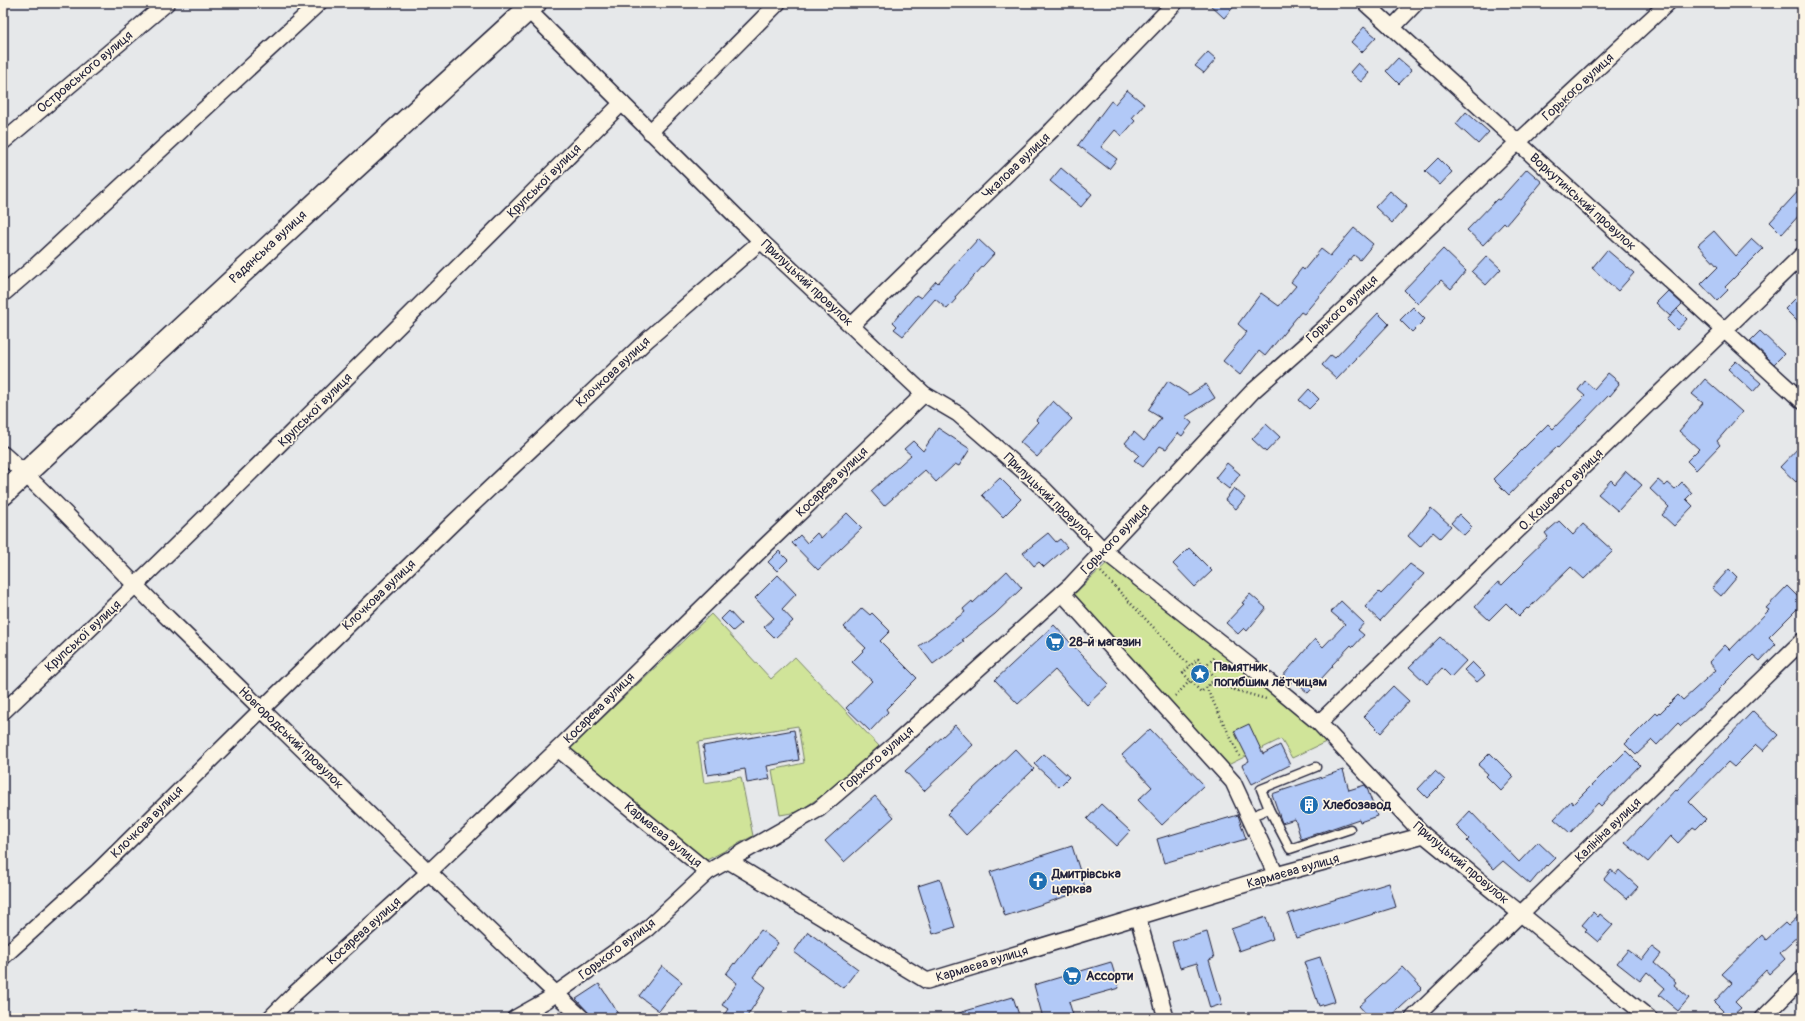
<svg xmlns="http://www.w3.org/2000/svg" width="1805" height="1021" font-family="Pangolin,sans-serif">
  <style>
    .green { fill: #d0e499; stroke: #79836a }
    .building { fill: #b2c9f7; stroke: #22223b }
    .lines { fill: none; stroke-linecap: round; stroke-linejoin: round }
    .lane-casing { stroke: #22223b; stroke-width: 11 }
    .street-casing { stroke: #22223b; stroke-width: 18 }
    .secondary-casing { stroke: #22223b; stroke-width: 25 }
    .path { stroke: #22223b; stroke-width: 2.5; stroke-dasharray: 1 3; stroke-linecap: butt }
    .lane { stroke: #fcf5e5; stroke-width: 8 }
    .street { stroke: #fcf5e5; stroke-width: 15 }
    .secondary { stroke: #fcf5e5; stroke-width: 22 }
    .labels { text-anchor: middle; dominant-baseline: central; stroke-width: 3.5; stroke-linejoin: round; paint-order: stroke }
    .street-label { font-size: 13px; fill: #22223b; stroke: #fcf5e5 }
    .poi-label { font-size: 13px; font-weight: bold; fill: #22223b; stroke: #fcf5e5; text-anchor: start }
  </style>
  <rect width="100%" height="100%" fill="#e6e8ea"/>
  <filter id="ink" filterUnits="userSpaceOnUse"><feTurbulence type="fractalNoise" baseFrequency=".025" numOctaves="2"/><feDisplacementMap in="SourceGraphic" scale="8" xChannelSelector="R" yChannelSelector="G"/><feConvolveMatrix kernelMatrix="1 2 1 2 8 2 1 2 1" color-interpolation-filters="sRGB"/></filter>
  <g filter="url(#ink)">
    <g class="green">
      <polygon points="1108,562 1303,717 1328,741 1292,758 1281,739 1226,766 1072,596"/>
      <polygon points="711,614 771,679 795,657 879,746 836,786 798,812 780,815 772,770 804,763 798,726 698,742 704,783 741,777 753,836 705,861 570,749"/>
    </g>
    <g class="building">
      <polygon points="1208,3 1237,3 1224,18"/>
      <polygon points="1364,27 1376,37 1362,52 1351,42"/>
      <polygon points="1208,52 1216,59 1204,73 1195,66"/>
      <polygon points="1398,58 1412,70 1399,84 1386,71"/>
      <polygon points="1358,63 1369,73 1361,82 1350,72"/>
      <polygon points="1127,90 1144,104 1132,118 1135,121 1122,136 1115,130 1101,147 1117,159 1109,169 1078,145 1111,101 1115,104"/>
      <polygon points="1466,112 1489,132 1478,144 1456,124"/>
      <polygon points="1438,158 1452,172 1440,185 1425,171"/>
      <polygon points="1061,168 1092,194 1081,207 1050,181"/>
      <polygon points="1527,169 1542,182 1506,225 1504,223 1483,245 1467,230 1497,199 1499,200"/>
      <polygon points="1802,187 1802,212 1782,234 1770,222"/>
      <polygon points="1390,191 1407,206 1392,223 1375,207"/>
      <polygon points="1354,228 1373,244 1360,260 1354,255 1304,314 1301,312 1265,356 1259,351 1240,375 1223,361 1247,332 1238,324 1261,293 1279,306 1296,286 1291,282 1302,268 1304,270 1321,249 1330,256"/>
      <polygon points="1714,231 1736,256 1752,239 1763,249 1725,287 1728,290 1717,301 1701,284 1718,267 1698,245"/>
      <polygon points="978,239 994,254 955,297 956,299 947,309 935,299 903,336 894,329 897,326 893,322 916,295 921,298 936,281 938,283"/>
      <polygon points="1443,249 1466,271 1451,289 1441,280 1418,304 1404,290"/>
      <polygon points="1607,250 1634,273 1618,291 1592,268"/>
      <polygon points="1487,256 1501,269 1486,285 1472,272"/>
      <polygon points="1668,291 1682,304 1670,316 1656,303"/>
      <polygon points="1802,292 1802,326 1785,309"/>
      <polygon points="1413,307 1425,319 1412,332 1400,320"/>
      <polygon points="1677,309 1687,319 1677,330 1667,320"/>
      <polygon points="1378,313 1389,324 1337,379 1322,365 1331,355 1335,358"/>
      <polygon points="1760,331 1784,354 1774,364 1750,341"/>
      <polygon points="1736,361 1761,383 1753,392 1728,369"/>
      <polygon points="1608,373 1619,382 1618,383 1619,385 1610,396 1609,395 1558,448 1557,447 1535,468 1509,495 1493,479 1548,424 1553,429 1585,396 1578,390 1585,381 1594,389"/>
      <polygon points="1705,379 1742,412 1717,441 1720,445 1696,470 1687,461 1699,449 1679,431 1703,403 1692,394"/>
      <polygon points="1168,381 1189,395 1206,384 1215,398 1185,417 1192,423 1182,436 1178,433 1166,449 1160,446 1143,467 1134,460 1139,455 1125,443 1134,432 1144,441 1161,418 1148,410"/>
      <polygon points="1309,389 1319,399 1309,409 1299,400"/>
      <polygon points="1053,401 1072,419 1037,457 1020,442 1038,422 1036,420"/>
      <polygon points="1266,424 1280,437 1266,452 1252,439"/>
      <polygon points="938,428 970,449 959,466 955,464 936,482 925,470 884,506 871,491 911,455 904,449 913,441 923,451"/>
      <polygon points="1802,444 1802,476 1796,482 1780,467"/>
      <polygon points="1227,463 1240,474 1229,489 1215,478"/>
      <polygon points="1626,471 1642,485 1618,511 1598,494 1611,480 1615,484"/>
      <polygon points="1000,478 1021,499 1003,517 982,495"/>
      <polygon points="1658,480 1665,486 1668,483 1675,489 1682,482 1692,493 1686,499 1693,506 1674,526 1662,515 1669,507 1650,489"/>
      <polygon points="1234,488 1245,498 1236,509 1225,500"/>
      <polygon points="1431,508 1451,526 1440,538 1433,532 1420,547 1408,536"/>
      <polygon points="847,513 862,528 818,570 792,543 800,535 807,543 817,533 821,538"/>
      <polygon points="1459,514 1472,527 1464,535 1451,523"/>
      <polygon points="1559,521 1573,535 1583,524 1613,551 1584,579 1571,567 1528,609 1527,608 1519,616 1506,603 1489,620 1475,607 1498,582 1502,585 1524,563 1523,561 1548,537 1545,533"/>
      <polygon points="1048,533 1056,542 1060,539 1067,547 1044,567 1039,562 1034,566 1023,553"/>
      <polygon points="1189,548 1212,571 1195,587 1173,564"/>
      <polygon points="779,551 788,560 777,571 768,562"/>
      <polygon points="1410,564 1424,574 1380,621 1365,607 1379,592 1381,594"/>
      <polygon points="1729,569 1737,577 1721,596 1712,588"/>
      <polygon points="1007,571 1022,588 995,614 962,640 964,641 933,664 919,646 965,612 963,609 972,601 973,603"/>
      <polygon points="778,575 796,594 782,609 793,621 775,638 764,627 774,618 755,598"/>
      <polygon points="1787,586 1802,601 1802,604 1769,637 1776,644 1760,661 1753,655 1718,690 1719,691 1681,726 1678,723 1657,745 1652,740 1636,755 1625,744 1656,713 1658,715 1678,695 1683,700 1716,670 1709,662 1725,645 1730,650 1769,610 1766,608"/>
      <polygon points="1250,594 1266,608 1247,631 1244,628 1238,634 1226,623 1244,604 1242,603"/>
      <polygon points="1341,601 1364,623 1358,630 1364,635 1353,647 1351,645 1332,665 1333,666 1308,693 1293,680 1289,685 1281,678 1315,639 1323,647 1345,624 1331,612"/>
      <polygon points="862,608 870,615 872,613 890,631 880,641 917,678 886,709 888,712 870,731 846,708 872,681 852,662 866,648 844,627"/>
      <polygon points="729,611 741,624 733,631 721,619"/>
      <polygon points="1054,625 1109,684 1087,705 1055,670 1018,704 995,680"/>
      <polygon points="1440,637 1466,661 1451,677 1442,668 1427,684 1409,667"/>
      <polygon points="1472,662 1485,675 1477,682 1464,670"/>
      <polygon points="1393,686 1409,701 1381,733 1364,716"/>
      <polygon points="1753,711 1778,735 1763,751 1756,745 1734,767 1728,762 1689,802 1706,819 1696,829 1693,827 1678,843 1671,836 1648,862 1625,843 1676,789 1677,790"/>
      <polygon points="1249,724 1263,754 1280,745 1290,765 1252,784 1242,765 1249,761 1234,731"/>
      <polygon points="955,725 973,745 924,791 905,771"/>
      <polygon points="1150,729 1204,785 1162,825 1138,800 1152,787 1122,755"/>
      <polygon points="794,730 799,760 767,766 770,779 747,783 745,769 708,775 703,746"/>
      <polygon points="1015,749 1034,769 966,835 947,814"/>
      <polygon points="1626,751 1640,765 1601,806 1598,803 1570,833 1554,819 1571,801 1573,804"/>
      <polygon points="1490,753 1514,777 1501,791 1486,776 1488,774 1478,765"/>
      <polygon points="1044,754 1069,777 1059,787 1034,764"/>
      <polygon points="1343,770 1349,790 1365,785 1367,788 1377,816 1360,822 1359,819 1301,839 1295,819 1282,823 1272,794"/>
      <polygon points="1435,771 1445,780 1427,798 1418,789"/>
      <polygon points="875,796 894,817 844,862 825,841"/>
      <polygon points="1101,804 1130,831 1116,846 1087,819"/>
      <polygon points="1470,811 1519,862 1538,842 1555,858 1547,866 1546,865 1530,884 1503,861 1494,869 1467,841 1469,839 1456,826"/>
      <polygon points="1238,815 1246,839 1164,863 1157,839"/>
      <polygon points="1072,846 1086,890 1005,916 990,872"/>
      <polygon points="1611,870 1616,874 1619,870 1638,887 1627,899 1604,879"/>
      <polygon points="940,879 955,927 933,934 918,886"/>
      <polygon points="1389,883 1396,907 1296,938 1288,914"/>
      <polygon points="1593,912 1598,917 1600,914 1613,925 1598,942 1585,931 1587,929 1582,925"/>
      <polygon points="1802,913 1802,933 1780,953 1785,959 1769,974 1766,970 1735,1002 1741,1008 1730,1018 1714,1002 1732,983 1722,974 1762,935 1766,940 1785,923 1788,926"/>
      <polygon points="1266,917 1273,939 1239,951 1231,929"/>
      <polygon points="761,930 778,943 753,977 766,987 746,1018 722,1018 728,1009 722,1005 737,983 726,974 734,963 735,964"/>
      <polygon points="808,932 858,969 843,988 794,952"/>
      <polygon points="1207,932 1214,958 1209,960 1222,1004 1210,1008 1197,963 1180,968 1172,942"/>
      <polygon points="1652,947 1661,954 1654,963 1676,982 1674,985 1689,998 1678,1011 1659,995 1665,988 1647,972 1640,981 1617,963 1628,950 1642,960"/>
      <polygon points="1320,957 1335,1001 1319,1006 1304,962"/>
      <polygon points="1111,962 1119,988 1069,1002 1074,1018 1043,1018 1034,985"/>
      <polygon points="662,966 682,982 659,1011 639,996"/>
      <polygon points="1402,967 1422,988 1389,1018 1370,1018 1359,1006"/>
      <polygon points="599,984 613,1005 620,1018 591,1018 588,1012 576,999"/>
      <polygon points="1013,997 1020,1018 952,1018 952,1015"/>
    </g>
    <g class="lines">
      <g class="lane-casing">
        <g id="lane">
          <polyline points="1269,809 1290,849 1350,829"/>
          <polyline points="1249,817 1269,809 1261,789 1316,767"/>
        </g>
      </g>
      <g class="street-casing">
        <g id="street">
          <polyline points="521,3 761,241 924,394 958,414 1043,488 1104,551 1250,666 1319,723 1424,835 1649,1018"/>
          <polyline points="1365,3 1802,401"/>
          <polyline points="1392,28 1416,3"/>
          <polyline points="650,132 778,3"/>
          <polyline points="3,142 167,3"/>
          <polyline points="3,294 32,269 319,3"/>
          <polyline points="852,325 1052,130 1175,3"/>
          <path d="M3 454C62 506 114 565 170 620 307 753 442 888 582 1018"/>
          <polyline points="1062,593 1233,782 1276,875"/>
          <path d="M3 712C213 513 417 308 622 103"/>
          <polyline points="1319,723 1802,255"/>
          <polyline points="558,749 708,872 727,860 927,981 1276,875 1424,835"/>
          <polyline points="1138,918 1166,1018"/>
          <polyline points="3,957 98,871 262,709 454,522 647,340 761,241"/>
          <polyline points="270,1018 293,995 429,872 558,749 763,548 924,394"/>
          <polyline points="515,1018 547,1000 647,929 708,872 819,809 895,744 1071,585 1252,392 1325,327 1517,143 1668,3"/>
          <polyline points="1413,1018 1802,641"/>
          <polyline points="1763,1018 1802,979"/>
        </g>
      </g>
      <g class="secondary-casing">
        <polyline id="secondary" points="3,494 348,174 535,3"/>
      </g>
      <g class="path">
        <polyline points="1101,572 1190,666 1198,659 1216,678 1201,692 1183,673 1190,666"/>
        <polyline points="1205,667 1216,656"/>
        <polyline points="1211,683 1266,699"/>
        <polyline points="1206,687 1241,759"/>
        <polyline points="1175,696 1190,681"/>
      </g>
      <use href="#lane" class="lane"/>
      <use href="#street" class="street"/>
      <use href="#secondary" class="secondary"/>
    </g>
  </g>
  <defs>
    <g id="supermarket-disc" transform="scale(1)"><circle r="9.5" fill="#1f6fb2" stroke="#fcf5e5"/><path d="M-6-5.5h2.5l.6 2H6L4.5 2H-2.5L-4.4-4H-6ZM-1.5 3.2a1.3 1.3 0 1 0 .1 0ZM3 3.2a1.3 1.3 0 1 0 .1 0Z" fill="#fff"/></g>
    <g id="sight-disc" transform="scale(1)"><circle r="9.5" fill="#1f6fb2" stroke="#fcf5e5"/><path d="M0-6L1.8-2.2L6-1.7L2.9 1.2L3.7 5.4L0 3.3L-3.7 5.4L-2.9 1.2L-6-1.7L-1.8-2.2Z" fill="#fff"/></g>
    <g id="building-disc" transform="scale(1)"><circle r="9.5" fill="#1f6fb2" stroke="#fcf5e5"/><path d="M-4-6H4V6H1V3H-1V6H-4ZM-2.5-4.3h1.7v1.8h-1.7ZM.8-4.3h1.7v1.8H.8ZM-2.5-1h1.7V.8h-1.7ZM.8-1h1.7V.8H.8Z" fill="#fff"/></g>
    <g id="church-disc" transform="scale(1)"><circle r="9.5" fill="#1f6fb2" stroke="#fcf5e5"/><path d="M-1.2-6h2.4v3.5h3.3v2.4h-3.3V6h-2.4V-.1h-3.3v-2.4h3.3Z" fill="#fff"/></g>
  </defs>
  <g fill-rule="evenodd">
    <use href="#supermarket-disc" x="1055" y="642"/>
    <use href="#sight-disc" x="1200" y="674"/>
    <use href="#building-disc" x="1309" y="805"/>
    <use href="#church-disc" x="1038" y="881"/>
    <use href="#supermarket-disc" x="1072" y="976"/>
  </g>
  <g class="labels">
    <g class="street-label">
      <text transform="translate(85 72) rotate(-40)">Островського вулиця</text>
      <text transform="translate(1578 87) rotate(-43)">Горького вулиця</text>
      <text transform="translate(1016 166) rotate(-44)">Чкалова вулиця</text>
      <text transform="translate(544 181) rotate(-45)">Крупської вулиця</text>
      <text transform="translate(1583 202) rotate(42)">Воркутинський провулок</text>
      <text transform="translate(268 247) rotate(-43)">Радянська вулиця</text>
      <text transform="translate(807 283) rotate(43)">Прилуцький провулок</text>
      <text transform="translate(1342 309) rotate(-43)">Горького вулиця</text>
      <text transform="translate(613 372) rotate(-43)">Клочкова вулиця</text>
      <text transform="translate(315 410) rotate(-45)">Крупської вулиця</text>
      <text transform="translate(832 482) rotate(-44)">Косарева вулиця</text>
      <text transform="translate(1561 490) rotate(-44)">О. Кошового вулиця</text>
      <text transform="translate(1049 497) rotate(44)">Прилуцький провулок</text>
      <text transform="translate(1115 539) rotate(-46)">Горького вулиця</text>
      <text transform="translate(379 595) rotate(-44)">Клочкова вулиця</text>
      <text transform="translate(83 636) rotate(-43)">Крупської вулиця</text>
      <text transform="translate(599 708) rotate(-45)">Косарева вулиця</text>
      <text transform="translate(291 738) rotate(44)">Новгородський провулок</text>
      <text transform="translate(877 759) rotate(-41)">Горького вулиця</text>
      <text transform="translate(147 822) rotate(-45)">Клочкова вулиця</text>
      <text transform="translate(1608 830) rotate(-44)">Калініна вулиця</text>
      <text transform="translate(663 835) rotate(39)">Кармаєва вулиця</text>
      <text transform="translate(1461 863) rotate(40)">Прилуцький провулок</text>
      <text transform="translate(1293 871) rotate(-16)">Кармаєва вулиця</text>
      <text transform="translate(364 931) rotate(-42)">Косарева вулиця</text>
      <text transform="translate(617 949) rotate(-37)">Горького вулиця</text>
      <text transform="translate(982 964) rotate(-17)">Кармаєва вулиця</text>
    </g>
    <g class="poi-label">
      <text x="1069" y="642">28-й магазин</text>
      <text x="1214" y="667">Памятник<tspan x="1214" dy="15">погибшим лётчицам</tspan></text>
      <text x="1323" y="805">Хлебозавод</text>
      <text x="1052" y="874">Дмитрівська<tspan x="1052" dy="15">церква</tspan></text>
      <text x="1086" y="976">Ассорти</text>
    </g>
  </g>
  <rect width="1805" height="1021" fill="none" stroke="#fcf5e5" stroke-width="16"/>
  <rect x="8" y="8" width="1789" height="1005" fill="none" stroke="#22223b" stroke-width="1.5" filter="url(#ink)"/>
</svg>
